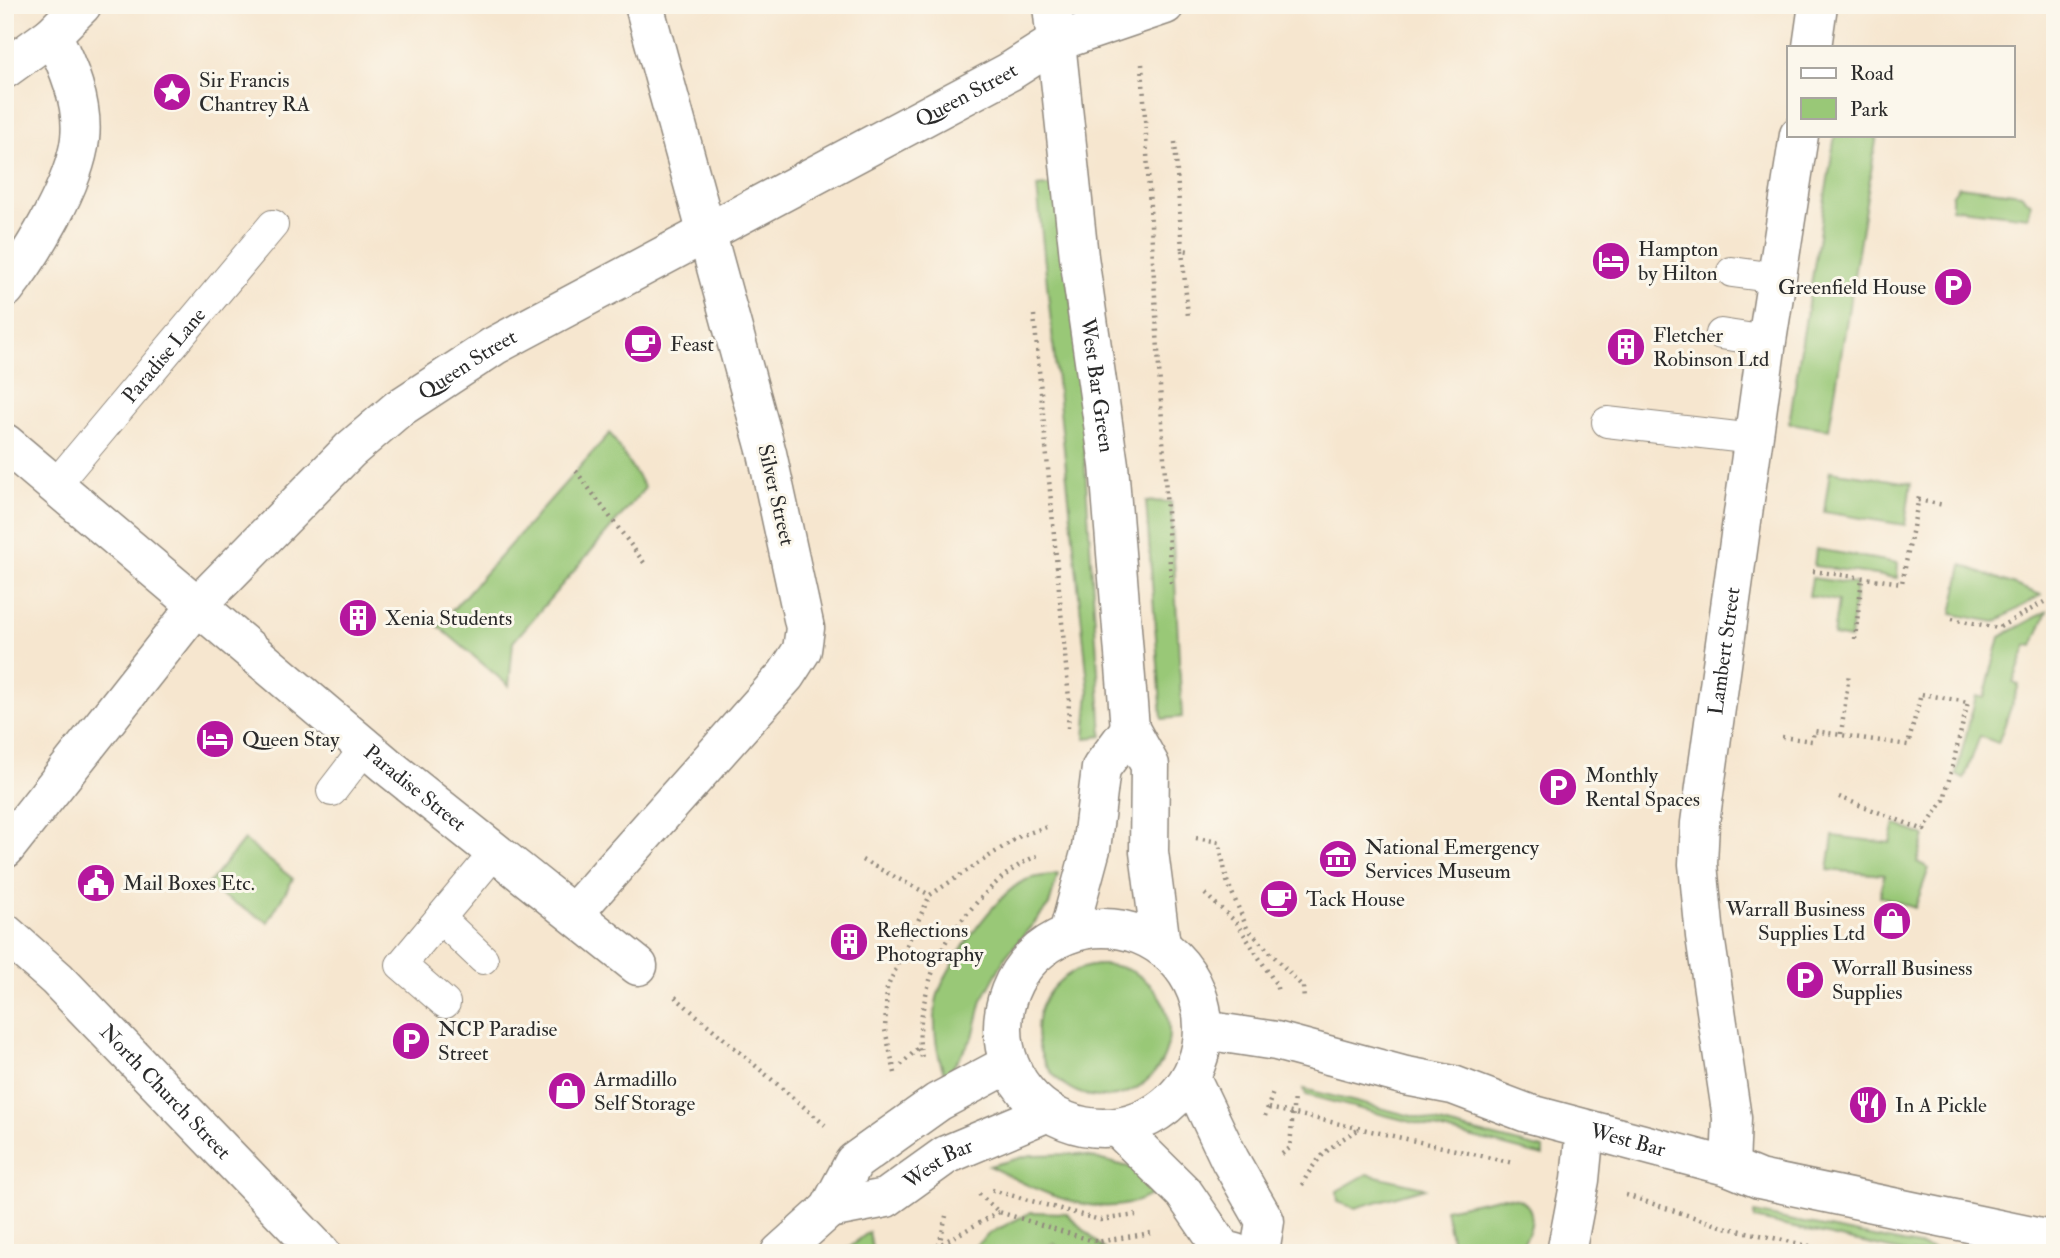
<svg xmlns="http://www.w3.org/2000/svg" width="2060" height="1258" font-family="'IM FELL Double Pica',serif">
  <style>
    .green { fill: #99c877; stroke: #627a51; stroke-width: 2 }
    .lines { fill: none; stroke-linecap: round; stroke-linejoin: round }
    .service-casing { stroke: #90887d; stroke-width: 32 }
    .minor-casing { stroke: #90887d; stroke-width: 41 }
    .tertiary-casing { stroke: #90887d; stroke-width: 41 }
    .secondary-casing { stroke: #90887d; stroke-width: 41 }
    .path { stroke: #90887d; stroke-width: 4.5; stroke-dasharray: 2 5; stroke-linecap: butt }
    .service { stroke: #fff; stroke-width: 30 }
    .minor { stroke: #fff; stroke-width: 38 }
    .tertiary { stroke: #fff; stroke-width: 38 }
    .secondary { stroke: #fff; stroke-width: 38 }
    .labels { text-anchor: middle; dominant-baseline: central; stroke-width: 6; stroke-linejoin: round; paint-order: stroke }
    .poi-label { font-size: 21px; fill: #2b2b2b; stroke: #fbf7ec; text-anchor: start }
    .street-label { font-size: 21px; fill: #2b2b2b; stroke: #fbf7ec }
  </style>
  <rect width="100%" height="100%" fill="#fbf7ec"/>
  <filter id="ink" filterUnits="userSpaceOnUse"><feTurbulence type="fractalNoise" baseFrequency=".0143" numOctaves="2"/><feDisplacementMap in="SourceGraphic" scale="14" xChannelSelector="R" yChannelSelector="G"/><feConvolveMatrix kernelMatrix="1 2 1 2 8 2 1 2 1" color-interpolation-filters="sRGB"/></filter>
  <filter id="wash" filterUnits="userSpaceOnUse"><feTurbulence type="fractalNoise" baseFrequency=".00686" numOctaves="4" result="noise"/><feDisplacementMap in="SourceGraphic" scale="28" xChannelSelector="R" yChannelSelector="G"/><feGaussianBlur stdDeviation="1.57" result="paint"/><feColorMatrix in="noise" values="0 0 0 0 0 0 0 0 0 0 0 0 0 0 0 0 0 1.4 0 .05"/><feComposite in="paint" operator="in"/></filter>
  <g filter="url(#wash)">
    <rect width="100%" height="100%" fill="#f6e6cf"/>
    <g class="green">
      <polygon points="1835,135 1877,135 1829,429 1789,423"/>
      <polygon points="1057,185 1078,352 1102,736 1085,738 1089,692 1037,187"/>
      <polygon points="1959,186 2021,194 2031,204 2028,217 1952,208 1952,195"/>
      <polygon points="610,433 645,488 513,642 509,686 438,626"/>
      <polygon points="1830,471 1911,483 1905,525 1824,512"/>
      <polygon points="1146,501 1171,502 1182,717 1162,719"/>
      <polygon points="1816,549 1898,563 1897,578 1814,566"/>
      <polygon points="1962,565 2041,595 1995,622 1952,614"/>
      <polygon points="1812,578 1856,584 1850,639 1833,636 1838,601 1809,596"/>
      <polygon points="2047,611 2033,646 2027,645 2013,683 2019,685 1998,743 1980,736 1964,779 1956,775 1976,696 1984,698 2000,637"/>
      <polygon points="1895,824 1925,836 1917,862 1929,868 1915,908 1880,896 1884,875 1828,870 1833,836 1890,843"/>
      <polygon points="244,840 293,879 268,922 206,887"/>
      <path d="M1058 874 1049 905 1006 956 982 1000 973 1037 946 1077C936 1055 933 1027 936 1003 940 973 998 890 1026 880 1036 876 1048 876 1058 874Z"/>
      <circle cx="1103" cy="1031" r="66"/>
      <polygon points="1304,1089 1543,1149 1543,1156 1306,1095"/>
      <path d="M1078 1154 1133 1168 1162 1187C1110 1230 1040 1192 989 1166L1031 1155Z"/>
      <polygon points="1367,1174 1423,1187 1425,1188 1355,1208 1338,1202 1337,1191"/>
      <path d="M1503 1197C1541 1198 1536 1228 1517 1251L1499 1253 1452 1244 1445 1209Z"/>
      <polygon points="1031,1212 1066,1213 1105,1250 1061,1253 1054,1243 1038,1253 967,1253 990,1233"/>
      <polygon points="1754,1213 1953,1253 1908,1253 1754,1219"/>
      <polygon points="869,1232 873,1253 841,1253"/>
    </g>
  </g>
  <g filter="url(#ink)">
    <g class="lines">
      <g class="service-casing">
        <g id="service">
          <polyline points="1732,272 1777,278"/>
          <polyline points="1721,334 1767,341"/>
          <polyline points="1607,422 1754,439"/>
          <path id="s1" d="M56 484 273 225"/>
          <polyline points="332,791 365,748"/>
          <polyline points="440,918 483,959"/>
          <polyline points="445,1003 401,965 496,851"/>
        </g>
      </g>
      <g class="minor-casing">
        <g id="minor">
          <polyline points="52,35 82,5"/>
          <polyline points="1812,47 1818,5"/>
          <path d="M5 69 52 35C68 65 84 104 80 139 75 184 33 253 5 289"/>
          <path id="s2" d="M5 443 386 765 638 966"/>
          <path id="s3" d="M5 849 196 607 350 450 398 409 494 346 1009 72 1056 42"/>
          <polyline points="574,913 786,675 802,650 805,628 767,453 644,5"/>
          <path id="s4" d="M5 933 57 979 321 1253"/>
          <path id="s5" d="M1730 1167 1732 1118 1705 936 1698 864 1700 823 1767 341 1799 135"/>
          <path id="s6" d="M829 1209 886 1198 946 1155 1048 1112"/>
          <polyline points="780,1253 829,1209 854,1162 938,1102 1009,1064"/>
          <polyline points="1566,1253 1580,1180 1585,1129"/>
        </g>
      </g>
      <g class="tertiary-casing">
        <g id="tertiary">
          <polyline points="1056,42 1165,5"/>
          <path id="s7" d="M1204 1030 1276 1041 1406 1076 1453 1085 1527 1113 1730 1167 1759 1179 2055 1241"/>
        </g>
      </g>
      <g class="secondary-casing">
        <g id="secondary">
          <path id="s8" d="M1052 5 1079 257 1109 465 1130 729 1150 765 1149 852 1161 945"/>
          <circle cx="1103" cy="1028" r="100"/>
          <polyline points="1068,934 1091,849 1101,768 1130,729"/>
          <polyline points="1191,1078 1230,1160 1265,1221 1260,1253"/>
          <polyline points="1118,1128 1184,1193 1223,1250 1235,1253"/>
        </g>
      </g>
      <g class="path">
        <polyline points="1142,64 1171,583"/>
        <polyline points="1175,142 1182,250 1189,251"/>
        <polyline points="1182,250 1188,316"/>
        <polyline points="1034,315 1069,699 1068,728"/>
        <polyline points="576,471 645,564"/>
        <polyline points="1918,500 1944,505"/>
        <polyline points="1813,571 1902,583 1919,497"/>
        <polyline points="1952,619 1998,628 2044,602"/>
        <polyline points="1855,639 1862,578"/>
        <polyline points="1841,734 1849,674"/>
        <polyline points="1782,737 1812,741 1814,731 1908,745 1921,694 1968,702 1944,800 1924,830 1839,797"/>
        <polyline points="1196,838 1219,842 1227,881 1247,928 1303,987 1304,1000"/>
        <polyline points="862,860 930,895"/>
        <polyline points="1205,894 1236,922 1276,984 1278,992"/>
        <polyline points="675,997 825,1125"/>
        <path d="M922 1057C913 1029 932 961 949 937 970 908 1003 869 1037 856"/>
        <polyline points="901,1065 919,1047"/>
        <polyline points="895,1073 885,1030 887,988 930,895 1020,836 1046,827"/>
        <polyline points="1269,1108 1513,1163"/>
        <polyline points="1265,1116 1273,1092"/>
        <polyline points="1282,1154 1290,1148 1294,1096"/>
        <path d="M1302 1185C1315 1158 1334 1142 1360 1129"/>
        <polyline points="992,1190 1100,1220 1136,1215"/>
        <polyline points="979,1194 999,1212 1097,1242 1151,1233"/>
        <polyline points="1626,1195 1724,1227 1841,1253"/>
        <polyline points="939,1245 946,1216"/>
        <polyline points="932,1253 939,1245 999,1212"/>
      </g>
      <use href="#service" class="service"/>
      <use href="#minor" class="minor"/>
      <use href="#tertiary" class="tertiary"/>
      <use href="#secondary" class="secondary"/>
    </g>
  </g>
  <defs>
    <g id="sight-disc" transform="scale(2.0125)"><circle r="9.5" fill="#b5179e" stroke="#fbf7ec"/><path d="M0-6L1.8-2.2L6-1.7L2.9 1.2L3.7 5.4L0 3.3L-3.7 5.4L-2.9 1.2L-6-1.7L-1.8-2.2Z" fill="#fff"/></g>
    <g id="hotel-disc" transform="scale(2.0125)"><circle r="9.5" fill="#b5179e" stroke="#fbf7ec"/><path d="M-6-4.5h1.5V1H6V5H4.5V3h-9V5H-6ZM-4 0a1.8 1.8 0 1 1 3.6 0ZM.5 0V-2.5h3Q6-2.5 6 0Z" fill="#fff"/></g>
    <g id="parking-disc" transform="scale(2.0125)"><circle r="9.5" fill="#b5179e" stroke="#fbf7ec"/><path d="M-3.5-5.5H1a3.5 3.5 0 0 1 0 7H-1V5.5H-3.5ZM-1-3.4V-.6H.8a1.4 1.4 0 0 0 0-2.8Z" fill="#fff"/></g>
    <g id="cafe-disc" transform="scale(2.0125)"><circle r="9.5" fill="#b5179e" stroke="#fbf7ec"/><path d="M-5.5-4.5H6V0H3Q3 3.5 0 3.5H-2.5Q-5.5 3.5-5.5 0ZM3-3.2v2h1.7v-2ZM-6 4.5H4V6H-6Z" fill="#fff"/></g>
    <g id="building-disc" transform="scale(2.0125)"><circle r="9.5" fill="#b5179e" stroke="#fbf7ec"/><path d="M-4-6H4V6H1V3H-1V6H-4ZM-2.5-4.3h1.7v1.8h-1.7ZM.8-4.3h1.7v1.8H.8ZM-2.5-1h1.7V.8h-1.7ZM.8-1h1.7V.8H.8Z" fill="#fff"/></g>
    <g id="museum-disc" transform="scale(2.0125)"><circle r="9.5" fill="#b5179e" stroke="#fbf7ec"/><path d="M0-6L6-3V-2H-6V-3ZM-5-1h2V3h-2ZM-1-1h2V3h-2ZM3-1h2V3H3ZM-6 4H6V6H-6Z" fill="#fff"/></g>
    <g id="civic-disc" transform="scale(2.0125)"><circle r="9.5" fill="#b5179e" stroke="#fbf7ec"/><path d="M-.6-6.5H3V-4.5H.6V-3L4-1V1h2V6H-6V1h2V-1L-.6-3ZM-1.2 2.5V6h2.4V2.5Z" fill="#fff"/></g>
    <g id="shop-disc" transform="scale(2.0125)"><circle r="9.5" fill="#b5179e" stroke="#fbf7ec"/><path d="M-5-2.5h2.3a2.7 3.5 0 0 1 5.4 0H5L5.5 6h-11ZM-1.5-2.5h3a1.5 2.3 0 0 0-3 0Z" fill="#fff"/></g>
    <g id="restaurant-disc" transform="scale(2.0125)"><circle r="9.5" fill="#b5179e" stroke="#fbf7ec"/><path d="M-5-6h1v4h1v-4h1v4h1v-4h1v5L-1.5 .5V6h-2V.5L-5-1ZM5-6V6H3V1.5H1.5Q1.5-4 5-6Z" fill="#fff"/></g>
  </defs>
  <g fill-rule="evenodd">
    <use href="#sight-disc" x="172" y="92"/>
    <use href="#hotel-disc" x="1611" y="261"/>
    <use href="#parking-disc" x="1953" y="287"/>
    <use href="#cafe-disc" x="643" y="344"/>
    <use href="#building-disc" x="1626" y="347"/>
    <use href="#building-disc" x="358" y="618"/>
    <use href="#hotel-disc" x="215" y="739"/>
    <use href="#parking-disc" x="1558" y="787"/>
    <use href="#museum-disc" x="1338" y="859"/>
    <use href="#civic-disc" x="96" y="883"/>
    <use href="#cafe-disc" x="1279" y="899"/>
    <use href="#shop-disc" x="1892" y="921"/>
    <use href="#building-disc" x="849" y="942"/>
    <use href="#parking-disc" x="1805" y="980"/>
    <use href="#parking-disc" x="411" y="1041"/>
    <use href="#shop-disc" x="567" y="1091"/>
    <use href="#restaurant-disc" x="1868" y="1105"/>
  </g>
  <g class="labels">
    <g class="poi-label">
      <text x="199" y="80">Sir Francis<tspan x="199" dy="24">Chantrey RA</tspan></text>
      <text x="1638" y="249">Hampton<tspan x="1638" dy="24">by Hilton</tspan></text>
      <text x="1926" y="287" text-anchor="end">Greenfield House</text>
      <text x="1653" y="335">Fletcher<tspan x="1653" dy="24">Robinson Ltd</tspan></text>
      <text x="670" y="344">Feast</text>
      <text x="385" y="618">Xenia Students</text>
      <text x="242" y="739">Queen Stay</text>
      <text x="1585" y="775">Monthly<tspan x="1585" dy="24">Rental Spaces</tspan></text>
      <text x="1365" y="847">National Emergency<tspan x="1365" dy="24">Services Museum</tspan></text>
      <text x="123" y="883">Mail Boxes Etc.</text>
      <text x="1306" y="899">Tack House</text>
      <text x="1865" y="909" text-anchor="end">Warrall Business<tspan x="1865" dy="24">Supplies Ltd</tspan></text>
      <text x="876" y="930">Reflections<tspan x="876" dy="24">Photography</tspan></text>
      <text x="1832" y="968">Worrall Business<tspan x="1832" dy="24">Supplies</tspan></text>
      <text x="438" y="1029">NCP Paradise<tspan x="438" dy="24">Street</tspan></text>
      <text x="594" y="1079">Armadillo<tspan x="594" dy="24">Self Storage</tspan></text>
      <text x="1895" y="1105">In A Pickle</text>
    </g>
    <g class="street-label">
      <text stroke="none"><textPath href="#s3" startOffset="1241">Queen Street</textPath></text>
      <text stroke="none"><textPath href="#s1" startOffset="168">Paradise Lane</textPath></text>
      <text stroke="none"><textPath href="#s3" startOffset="674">Queen Street</textPath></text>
      <text stroke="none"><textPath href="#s8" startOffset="383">West Bar Green</textPath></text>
      <text transform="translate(776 495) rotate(77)">Silver Street</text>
      <text stroke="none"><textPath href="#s5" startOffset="520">Lambert Street</textPath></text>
      <text stroke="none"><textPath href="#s2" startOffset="536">Paradise Street</textPath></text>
      <text stroke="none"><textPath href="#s4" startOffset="226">North Church Street</textPath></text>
      <text stroke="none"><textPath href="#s7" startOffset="439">West Bar</textPath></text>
      <text stroke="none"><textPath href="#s6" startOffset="121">West Bar</textPath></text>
    </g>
  </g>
  <rect width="2060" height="1258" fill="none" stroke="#fbf7ec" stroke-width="28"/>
  <rect x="1787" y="46" width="228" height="91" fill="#fbf7ec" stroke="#a8a59f" stroke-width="2"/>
  <rect x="1801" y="68" width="35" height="10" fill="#ffffff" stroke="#a8a59f" stroke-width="2"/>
  <text x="1850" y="80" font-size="21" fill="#2b2b2b">Road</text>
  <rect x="1801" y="98" width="35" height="21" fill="#99c877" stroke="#a8a59f" stroke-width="2"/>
  <text x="1850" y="116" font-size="21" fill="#2b2b2b">Park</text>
</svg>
